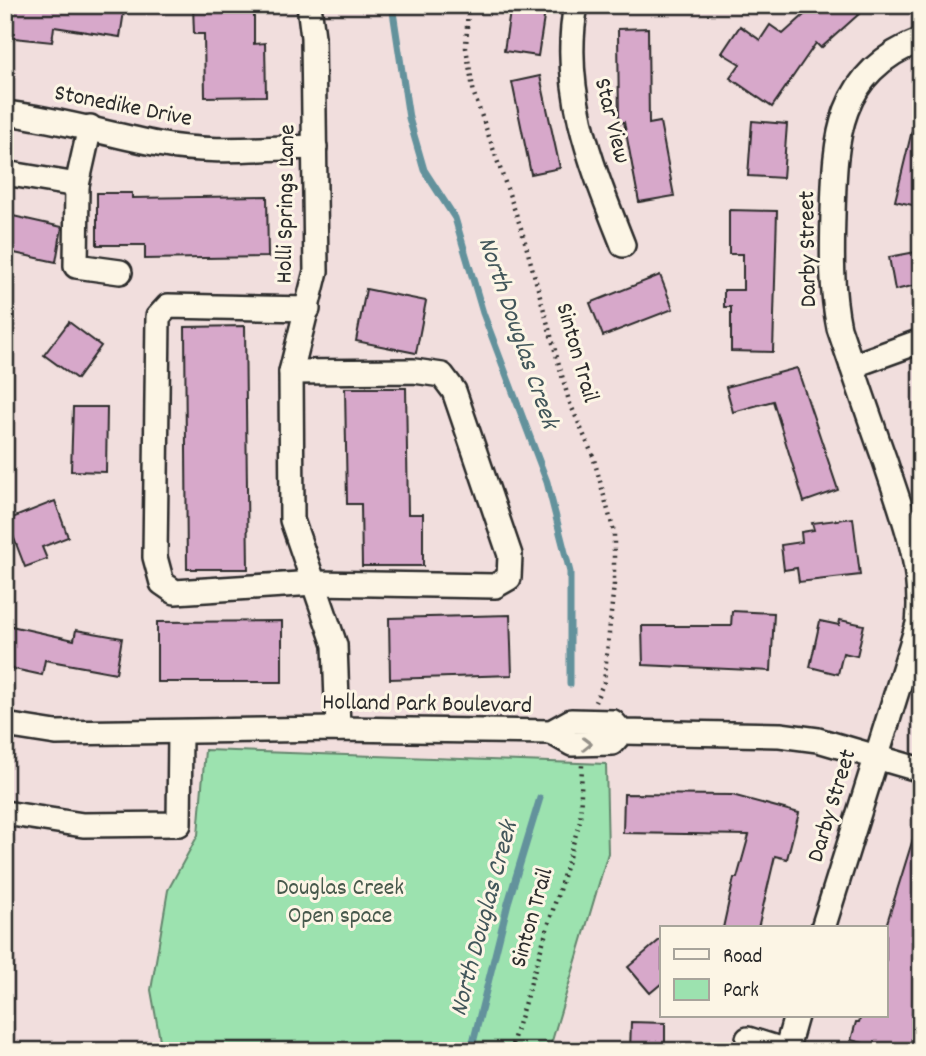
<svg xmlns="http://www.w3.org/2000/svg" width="926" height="1056" font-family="Dekko,sans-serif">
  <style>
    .green { fill: #9ce2af; stroke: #64866d; stroke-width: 2 }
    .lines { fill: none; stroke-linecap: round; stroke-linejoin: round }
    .stream { stroke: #63929c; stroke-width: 7 }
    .building { fill: #d7a8ca; stroke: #2b2b2b; stroke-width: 2 }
    .minor-casing { stroke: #2b2b2b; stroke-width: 28 }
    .path { stroke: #2b2b2b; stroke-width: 4.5; stroke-dasharray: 2 5; stroke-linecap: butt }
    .minor { stroke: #fcf5e5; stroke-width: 23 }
    .oneway { stroke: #949088 }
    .labels { text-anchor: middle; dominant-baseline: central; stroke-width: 6; stroke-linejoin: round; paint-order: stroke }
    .street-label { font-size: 24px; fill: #2b2b2b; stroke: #fcf5e5 }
    .park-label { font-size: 24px; fill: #47594c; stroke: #fcf5e5 }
    .water-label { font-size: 26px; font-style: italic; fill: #42565a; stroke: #fcf5e5 }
  </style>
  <rect width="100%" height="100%" fill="#f1dedd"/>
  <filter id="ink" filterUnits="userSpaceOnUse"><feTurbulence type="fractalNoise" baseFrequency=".0143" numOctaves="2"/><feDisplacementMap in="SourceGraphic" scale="14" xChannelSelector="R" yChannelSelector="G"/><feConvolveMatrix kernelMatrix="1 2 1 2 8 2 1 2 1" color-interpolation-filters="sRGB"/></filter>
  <g filter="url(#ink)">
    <polygon class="green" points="205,750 606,764 608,853 549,1051 162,1051 151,990 168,890 198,835"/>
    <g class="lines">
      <g class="stream">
        <polyline points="392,5 409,118 424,170 455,218 483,313 547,482 570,572 570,684"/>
        <polyline points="471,1051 508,903 540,798"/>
      </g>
    </g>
    <g class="building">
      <polygon points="5,5 71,7 125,5 120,37 54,27 52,42 5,37"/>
      <polygon points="193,5 254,5 254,44 265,43 266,96 205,97 204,34 194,34"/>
      <polygon points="511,5 546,5 538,56 504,51"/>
      <polygon points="815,5 869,5 821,48 816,43 772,107 730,78 740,64 722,53 740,26 760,40 770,25 783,34"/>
      <polygon points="648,28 649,124 660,122 674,196 639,202 624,122 619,123 618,29"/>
      <polygon points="540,76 560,168 531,174 512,82"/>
      <polygon points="752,121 787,124 783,178 748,176"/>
      <polygon points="914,122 921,123 921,207 895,201"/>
      <polygon points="97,193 132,193 132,198 267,196 268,257 145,259 145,245 97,245"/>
      <polygon points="729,210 777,211 773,352 731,351 731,307 724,307 724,290 743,290 743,254 729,254"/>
      <polygon points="13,216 62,227 56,262 5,251"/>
      <polygon points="921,251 921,284 895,290 889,257"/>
      <polygon points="660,275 673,309 603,336 590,303"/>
      <polygon points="366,289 426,301 416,353 356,341"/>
      <polygon points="69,322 101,346 77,379 44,355"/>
      <polygon points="245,326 248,569 187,569 185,327"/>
      <polygon points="797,368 838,490 804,502 773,401 733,412 726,387"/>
      <polygon points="345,388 406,388 408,514 423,514 423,566 362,566 361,504 347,504"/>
      <polygon points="73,407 107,407 106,472 71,471"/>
      <polygon points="55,501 68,537 42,547 47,559 25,567 7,520"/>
      <polygon points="853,518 860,575 799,582 797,568 784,570 781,545 802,542 801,532 814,530 812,523"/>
      <polygon points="732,611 774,613 771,671 643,665 642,626 731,626"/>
      <polygon points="510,615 512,675 390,679 389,618"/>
      <polygon points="840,620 864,625 857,656 843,653 838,674 810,667 820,621 839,625"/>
      <polygon points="282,621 282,682 157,682 157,622"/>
      <polygon points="11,626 74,640 76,630 122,638 116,673 45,660 42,675 5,667 5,639 8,640"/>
      <polygon points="624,794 732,795 799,813 787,859 775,856 758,928 723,928 734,878 737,878 749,835 623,833"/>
      <polygon points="917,826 921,827 921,1005 909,1051 861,1051 863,1043 851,1040 856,1022 859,1022 861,1016 886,1016 886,926"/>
      <polygon points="662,938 662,983 650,993 628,967"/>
      <polygon points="631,1022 665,1023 665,1051 630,1051"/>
    </g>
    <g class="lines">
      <g class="minor-casing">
        <g id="minor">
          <polyline points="309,5 313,37 316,271 291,372 292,520 335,645 338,729"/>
          <path d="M576 5C560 91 592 166 623 245"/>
          <path d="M5 113C58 119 107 134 158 144 208 154 264 148 315 147"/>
          <polyline points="90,127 77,185 76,266 120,272"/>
          <polyline points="5,173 77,185"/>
          <polyline points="852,366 921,341"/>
          <polyline points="291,372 414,371 442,375 454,391 510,555 509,578 495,586 314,583 175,592 162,583 155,557 158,317 168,306 308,309"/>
          <polyline points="5,725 56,733 338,729 551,732 571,721 613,722 622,732 780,735 818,740 921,770"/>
          <polyline points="551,732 572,744 612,743 622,732"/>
          <polyline points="5,813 83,825 179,824 180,732"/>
          <path d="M823 928 918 624C924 566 903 516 885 461 869 417 854 372 839 328 831 289 832 253 833 214 835 138 837 72 921 40"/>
          <polyline points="748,1039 786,1051 796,1016"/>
        </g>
      </g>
      <g class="path">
        <polyline points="468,5 466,48 474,94 522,231 569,401 593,456 614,532 614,584 604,682 595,702"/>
        <polyline points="510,1051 580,821 582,765"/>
      </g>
      <use href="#minor" class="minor"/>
    </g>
    <defs><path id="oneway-chevron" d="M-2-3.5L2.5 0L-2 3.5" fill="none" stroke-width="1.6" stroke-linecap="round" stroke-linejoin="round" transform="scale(1.75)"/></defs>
    <use class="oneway" href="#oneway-chevron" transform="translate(587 744) rotate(-1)"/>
  </g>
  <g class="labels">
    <g class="street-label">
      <text transform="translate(123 107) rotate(11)">Stonedike Drive</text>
      <text transform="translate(611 121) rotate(76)">Star View</text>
      <text transform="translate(287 204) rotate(-89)">Holli Springs Lane</text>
      <text transform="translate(809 249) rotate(-91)">Darby Street</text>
      <text transform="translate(576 353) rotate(74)">Sinton Trail</text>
      <text transform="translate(427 705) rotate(1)">Holland Park Boulevard</text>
      <text transform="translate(833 806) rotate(-73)">Darby Street</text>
      <text transform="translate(533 918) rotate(-74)">Sinton Trail</text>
    </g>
    <g class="park-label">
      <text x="340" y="889">Douglas Creek<tspan x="340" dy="28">Open space</tspan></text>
    </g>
    <g class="water-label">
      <text transform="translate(517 333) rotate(71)">North Douglas Creek</text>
      <text transform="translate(485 919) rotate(-75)">North Douglas Creek</text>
    </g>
  </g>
  <rect width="926" height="1056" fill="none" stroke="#fcf5e5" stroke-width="28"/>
  <rect x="14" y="14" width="898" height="1028" fill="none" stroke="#2b2b2b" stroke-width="2.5" filter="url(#ink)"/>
  <rect x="660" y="926" width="228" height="91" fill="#fcf5e5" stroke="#a8a49b" stroke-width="2"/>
  <rect x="674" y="949" width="35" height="10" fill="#fcf5e5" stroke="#a8a49b" stroke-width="2"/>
  <text x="723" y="962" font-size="21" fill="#2b2b2b">Road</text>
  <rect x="674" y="979" width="35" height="21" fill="#9ce2af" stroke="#a8a49b" stroke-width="2"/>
  <text x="723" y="996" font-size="21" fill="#2b2b2b">Park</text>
</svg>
